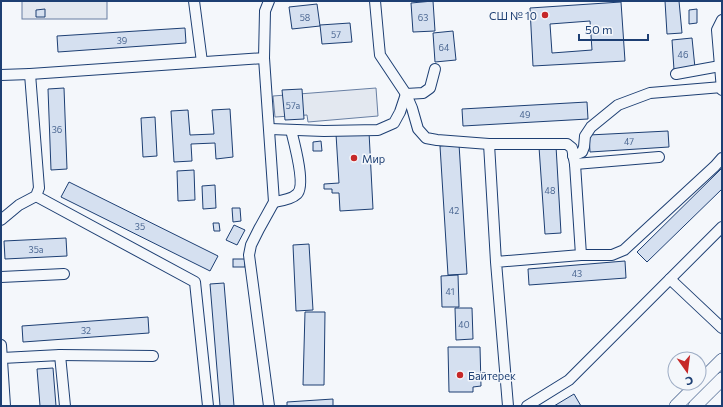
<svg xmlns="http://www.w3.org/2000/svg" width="723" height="407" font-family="Commissioner,sans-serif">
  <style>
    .parking { fill: #e3e8f0; stroke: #687fa3 }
    .building { fill: #d5e0f0; stroke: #1d3f73; fill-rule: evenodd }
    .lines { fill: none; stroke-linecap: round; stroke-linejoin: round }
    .minor-casing { stroke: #1d3f73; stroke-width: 12 }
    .major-casing { stroke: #1d3f73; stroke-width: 14 }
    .minor { stroke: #f4f7fb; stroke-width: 10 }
    .major { stroke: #f4f7fb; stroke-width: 13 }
    .poi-dot { fill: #c62828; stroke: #f4f7fb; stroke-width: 1.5 }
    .labels { text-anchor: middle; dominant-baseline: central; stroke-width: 3; stroke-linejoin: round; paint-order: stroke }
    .number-label { font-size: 9px; fill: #4b6792 }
    .poi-label { font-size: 11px; fill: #1d3f73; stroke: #f4f7fb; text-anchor: start }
  </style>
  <rect width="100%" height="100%" fill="#f4f7fb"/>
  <g class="parking">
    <rect x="22" y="1" width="85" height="18"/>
    <polygon points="376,88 378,116 308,122 307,115 275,117 273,96"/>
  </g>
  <g class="building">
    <polygon points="433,1 435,31 413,32 411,3"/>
    <polygon points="665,1 679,1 682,33 667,34"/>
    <path d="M621 2 625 61 533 66 530 8ZM590 21 592 50 552 53 550 24Z"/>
    <polygon points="317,4 320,26 292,29 289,7"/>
    <polygon points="45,9 45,17 36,17 36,10"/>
    <polygon points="697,9 697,23 689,24 689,10"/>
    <polygon points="350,23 352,42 322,44 320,25"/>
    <polygon points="185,28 186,43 58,52 57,36"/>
    <polygon points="453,31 456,60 435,62 433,33"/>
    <polygon points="692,38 695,68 674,70 672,40"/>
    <polygon points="64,88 67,169 51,170 48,89"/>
    <polygon points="302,89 304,119 285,120 282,90"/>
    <polygon points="587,102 588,119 463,126 462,109"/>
    <polygon points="230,109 233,157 216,159 215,143 191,144 192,161 174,162 171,111 188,110 190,135 214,134 212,110"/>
    <polygon points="155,117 157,156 143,157 141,118"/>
    <polygon points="668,131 669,147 590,152 589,135"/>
    <polygon points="369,132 373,209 340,211 339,193 332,193 332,189 324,189 324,184 339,183 336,134"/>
    <polygon points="321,141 322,151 313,151 313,142"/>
    <polygon points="459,144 467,274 448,275 440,146"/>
    <polygon points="556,146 561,233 545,234 539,147"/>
    <polygon points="722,168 722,189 647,262 637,252"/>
    <polygon points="194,170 195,200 178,201 177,171"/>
    <polygon points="69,182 218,256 210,271 61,197"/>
    <polygon points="215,185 216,208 203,209 202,186"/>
    <polygon points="232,208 240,208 241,221 233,222"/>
    <polygon points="213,223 219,223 220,231 214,231"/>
    <polygon points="234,225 245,230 237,245 226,240"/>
    <polygon points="66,238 67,256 5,259 4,241"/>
    <polygon points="309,244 313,310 296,311 293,245"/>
    <rect x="233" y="259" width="12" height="8"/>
    <polygon points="625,261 626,278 529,285 528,269"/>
    <polygon points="458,275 459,307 442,307 441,276"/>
    <polygon points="224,283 234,406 220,406 210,284"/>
    <polygon points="455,308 472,308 473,339 456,340"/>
    <polygon points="305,312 325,312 324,385 303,385"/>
    <polygon points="148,317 149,333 23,342 22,326"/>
    <polygon points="448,347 480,347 481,386 473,387 473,392 449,392"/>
    <polygon points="53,368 56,406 40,406 37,369"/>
    <polygon points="574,394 581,406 554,406"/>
    <polygon points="333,399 333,406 287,406 287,402"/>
  </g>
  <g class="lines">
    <g class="minor-casing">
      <g id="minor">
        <polyline points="194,1 202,62"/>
        <polyline points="375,1 379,45 380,55 406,94 412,108 418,129 426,138 437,140 489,144"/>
        <polyline points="722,20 717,30 722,90"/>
        <polyline points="264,58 274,202 259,229 251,245 249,255 269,406"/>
        <polyline points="30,74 264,58 265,11 269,1"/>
        <polyline points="676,74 720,66"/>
        <polyline points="1,75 30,74 39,188 36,196 19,205 1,220"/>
        <polyline points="270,129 324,131 378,130 394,123 400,112 406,94 423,93 430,88 435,69"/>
        <polyline points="573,156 582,152 584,147 585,136 591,127 618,105 650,93 722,87"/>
        <polyline points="575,164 659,157"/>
        <polyline points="36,196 195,282 208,406"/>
        <path d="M274 202C281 201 292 199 297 194 306 186 294 142 291 130"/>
        <polyline points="581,255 612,255 624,250 715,166 722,158"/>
        <polyline points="496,262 581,255 575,164 572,148 567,144 489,144 496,262 508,406"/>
        <polyline points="1,277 64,274"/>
        <polyline points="670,279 722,328"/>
        <polyline points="1,345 5,406"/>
        <polyline points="60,355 153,356"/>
        <polyline points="2,358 60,355 65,406"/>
        <polyline points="527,406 569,380 722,227"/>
      </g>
    </g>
    <g class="major-casing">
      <g id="major">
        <polyline points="676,406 722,360"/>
        <polyline points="695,406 722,379"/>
      </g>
    </g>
    <use href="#minor" class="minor"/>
    <use href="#major" class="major"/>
  </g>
  <g class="poi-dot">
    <circle cx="545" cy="15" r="4"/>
    <circle cx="354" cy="158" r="4"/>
    <circle cx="460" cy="375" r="4"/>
  </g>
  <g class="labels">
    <g class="number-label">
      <text x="305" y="17">58</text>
      <text x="423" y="17">63</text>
      <text x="336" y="34">57</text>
      <text x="122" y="40">39</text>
      <text x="444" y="47">64</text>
      <text x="683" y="54">46</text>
      <text x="293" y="105">57а</text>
      <text x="525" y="114">49</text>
      <text x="57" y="129">36</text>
      <text x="629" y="141">47</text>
      <text x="550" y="190">48</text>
      <text x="454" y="210">42</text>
      <text x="140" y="226">35</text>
      <text x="36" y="249">35а</text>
      <text x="577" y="273">43</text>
      <text x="450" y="291">41</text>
      <text x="464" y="324">40</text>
      <text x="86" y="330">32</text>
    </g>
    <g class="poi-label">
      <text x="537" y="15" text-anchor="end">СШ № 10</text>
      <text x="362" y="158">Мир</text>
      <text x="468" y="375">Байтерек</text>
    </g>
  </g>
  <rect width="723" height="407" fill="none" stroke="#1d3f73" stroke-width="4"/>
  <g transform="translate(687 371) rotate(166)"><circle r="19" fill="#f4f7fb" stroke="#9eadc5"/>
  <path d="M0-3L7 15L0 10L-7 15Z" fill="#c62828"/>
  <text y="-6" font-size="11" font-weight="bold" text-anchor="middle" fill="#1d3f73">С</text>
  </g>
  <path d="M579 34v6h69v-6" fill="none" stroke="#1d3f73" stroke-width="2"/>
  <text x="585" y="34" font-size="12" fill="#1d3f73" stroke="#f4f7fb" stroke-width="3" paint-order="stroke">50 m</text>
</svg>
